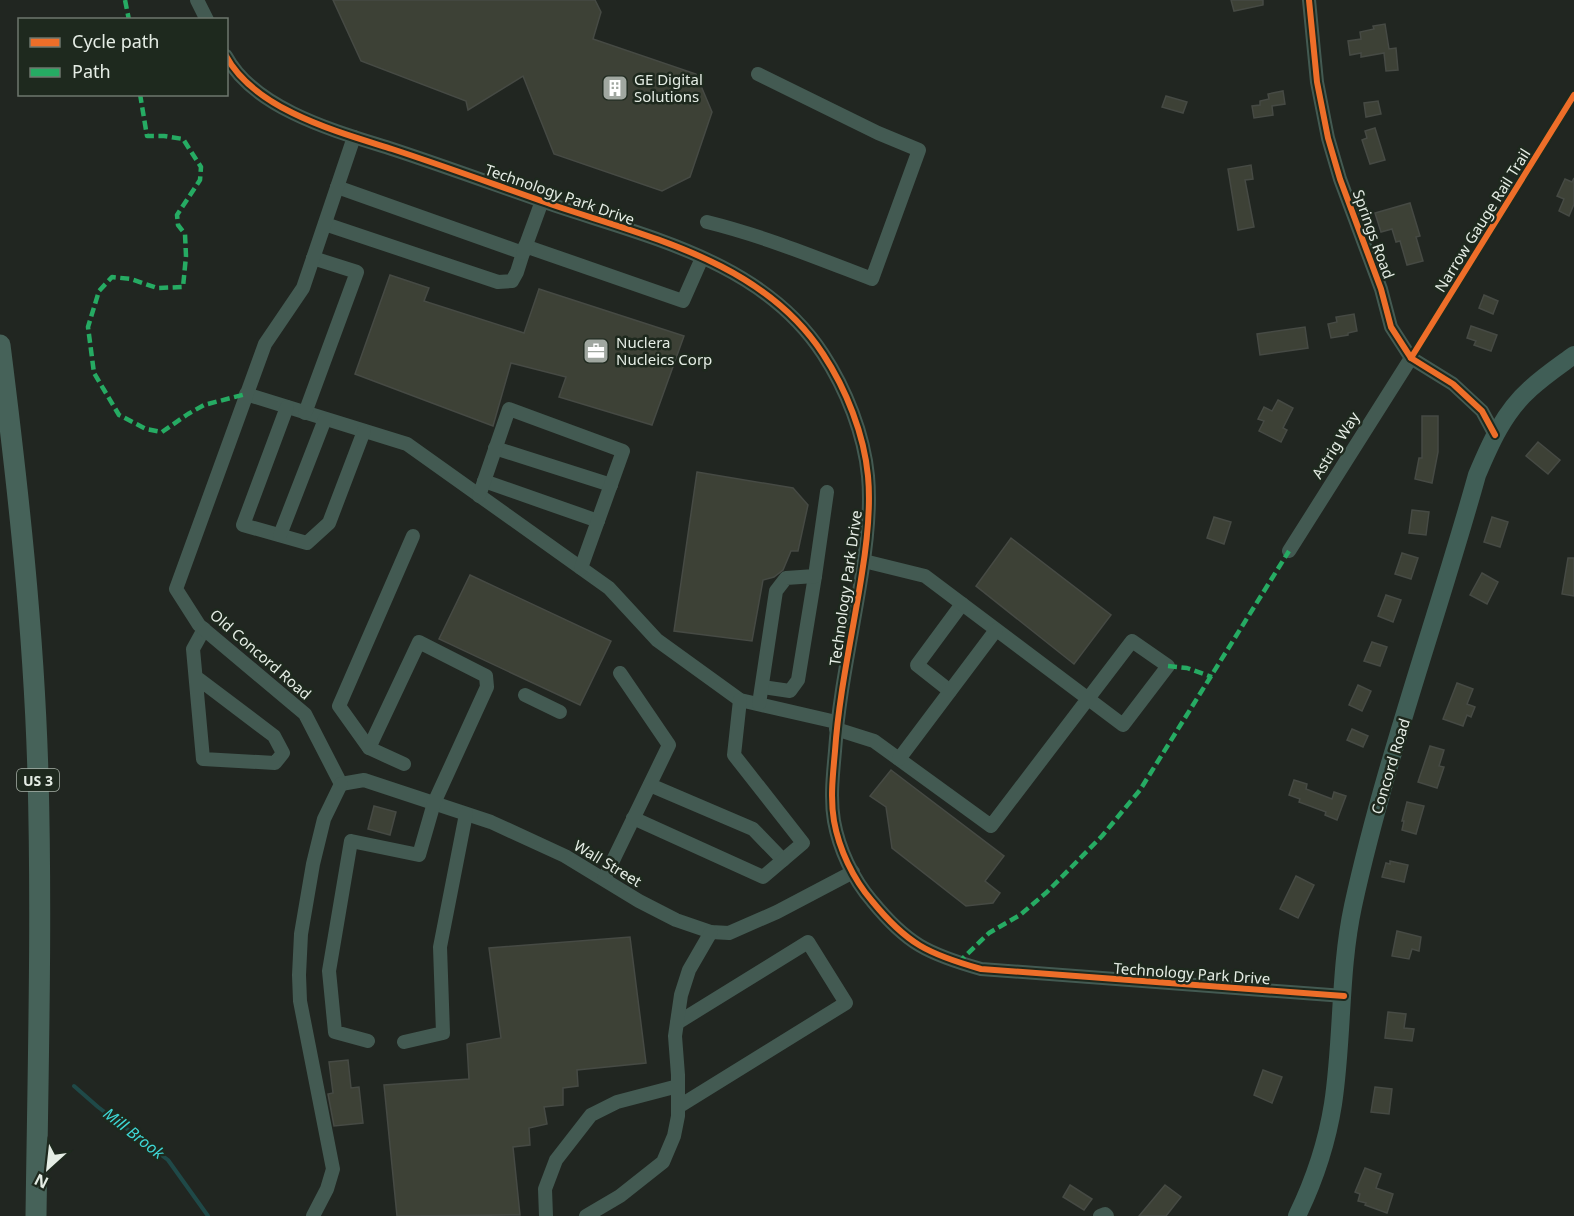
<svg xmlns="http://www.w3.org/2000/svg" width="1574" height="1216" font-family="'Noto Sans',sans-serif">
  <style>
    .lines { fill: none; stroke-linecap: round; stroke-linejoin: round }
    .stream { stroke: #1f4948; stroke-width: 4 }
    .building { fill: #3d4136; stroke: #464a44; stroke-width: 1.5 }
    .minor { stroke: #435a52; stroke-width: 14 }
    .major { stroke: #405e56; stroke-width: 18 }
    .highway { stroke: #466259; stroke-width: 21 }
    .quiet { stroke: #26ab63; stroke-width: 4.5; stroke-dasharray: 9 4.5; stroke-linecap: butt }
    .cycleway-casing { stroke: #1e291e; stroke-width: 10 }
    .cycleway { stroke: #ee6e29; stroke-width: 6 }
    .labels { text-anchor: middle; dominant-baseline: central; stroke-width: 5; stroke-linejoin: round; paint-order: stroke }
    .shield { fill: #1e291e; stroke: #a9b2a9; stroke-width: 1.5 }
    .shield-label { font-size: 14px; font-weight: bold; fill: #e5ede5 }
    .poi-label { font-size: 15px; fill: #e5ede5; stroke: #1e291e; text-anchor: start }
    .street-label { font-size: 15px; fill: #e5ede5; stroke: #1e291e }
    .water-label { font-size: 16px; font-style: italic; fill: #3ed7d6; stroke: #1e291e }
  </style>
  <rect width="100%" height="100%" fill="#212621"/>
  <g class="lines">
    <polyline class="stream" points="74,1086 98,1107 168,1160 208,1216"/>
  </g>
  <g class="building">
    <polygon points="333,0 595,0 601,12 593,39 696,74 712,112 690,177 662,191 554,154 523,76 468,110 466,101 361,61"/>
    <polygon points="1231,0 1263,0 1263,5 1234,11"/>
    <polygon points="1385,24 1389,49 1396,48 1398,70 1386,71 1384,53 1361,57 1361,53 1350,55 1348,41 1361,39 1360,32 1374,29 1373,26"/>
    <polygon points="1283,91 1285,104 1272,106 1273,115 1254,118 1252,106 1260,105 1260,101 1269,99 1268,94"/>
    <polygon points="1166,96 1187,102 1183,113 1162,107"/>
    <polygon points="1378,101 1381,114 1366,117 1364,103"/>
    <polygon points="1375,128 1385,160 1370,164 1362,140 1367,138 1365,131"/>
    <polygon points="1251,165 1253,179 1245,180 1254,227 1238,230 1228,169"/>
    <polygon points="1574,178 1574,204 1569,216 1559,211 1564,199 1557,196 1565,179 1572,182"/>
    <polygon points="1410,203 1420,236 1416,237 1423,261 1407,265 1400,241 1396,242 1392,229 1381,232 1375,213"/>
    <polygon points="390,275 429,288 424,301 524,333 539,289 684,336 652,425 559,397 566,377 511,363 493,426 355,374"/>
    <polygon points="1484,295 1498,301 1493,314 1479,308"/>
    <polygon points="1354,314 1357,331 1348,333 1348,335 1331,338 1328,324 1337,322 1336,317"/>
    <polygon points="1471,326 1497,335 1491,351 1474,345 1476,341 1467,338"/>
    <polygon points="1305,327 1308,348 1260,355 1257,334"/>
    <polygon points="1278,400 1293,408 1283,428 1287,430 1281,442 1259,431 1264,421 1258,419 1264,407 1272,411"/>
    <polygon points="1422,416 1438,416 1438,452 1432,483 1415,479 1419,458 1422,458"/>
    <polygon points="1538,442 1560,460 1548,474 1526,456"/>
    <polygon points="697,472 793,488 808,505 798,551 791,551 783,570 774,577 763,580 752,641 674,631"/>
    <polygon points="1412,510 1429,512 1426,535 1409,533"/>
    <polygon points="1214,517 1231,522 1224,544 1207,538"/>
    <polygon points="1492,517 1508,522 1500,547 1484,542"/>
    <polygon points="1011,538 1111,615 1074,664 976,586"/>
    <polygon points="1402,553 1418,558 1411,579 1395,574"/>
    <polygon points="1568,558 1574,558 1574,596 1562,594"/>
    <polygon points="1482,573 1498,582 1487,604 1470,595"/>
    <polygon points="470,575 611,641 580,705 439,639"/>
    <polygon points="1386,595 1401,600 1393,622 1378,616"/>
    <polygon points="1372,642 1387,647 1380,666 1364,661"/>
    <polygon points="1457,683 1473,689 1467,704 1475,707 1471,717 1467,715 1463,726 1443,719"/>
    <polygon points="1358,685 1371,691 1362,711 1349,705"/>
    <polygon points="1352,729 1368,736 1363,747 1347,740"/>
    <polygon points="1430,746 1444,750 1439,766 1444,767 1437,788 1418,782"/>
    <polygon points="891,770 1004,856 985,881 1000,893 993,903 966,906 892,848 886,807 870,796"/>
    <polygon points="1294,780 1307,784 1306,789 1332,799 1334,792 1346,796 1337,820 1325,815 1326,812 1299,802 1300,799 1289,795"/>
    <polygon points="1407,802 1424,806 1416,834 1402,830 1404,821 1402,821"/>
    <polygon points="374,806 396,812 390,835 368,829"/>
    <polygon points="1390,861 1408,865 1404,882 1382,877 1386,863 1390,864"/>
    <polygon points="1296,876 1314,885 1298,918 1280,909"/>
    <polygon points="1397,931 1421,937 1419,951 1412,949 1409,959 1392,956"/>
    <polygon points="630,937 646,1063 577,1070 578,1086 563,1088 563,1105 544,1107 547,1124 529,1128 530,1145 513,1147 520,1215 397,1216 384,1085 469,1079 467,1044 501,1038 489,948"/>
    <polygon points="1388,1012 1406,1014 1404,1028 1414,1029 1412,1041 1385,1038"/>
    <polygon points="348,1060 351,1088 359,1087 363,1123 334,1126 328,1094 333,1093 329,1062"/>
    <polygon points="1263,1070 1282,1077 1272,1103 1254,1095"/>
    <polygon points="1375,1087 1392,1089 1389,1114 1371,1112"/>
    <polygon points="1365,1168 1381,1174 1376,1188 1393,1194 1387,1213 1365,1205 1366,1203 1358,1201 1360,1194 1355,1192"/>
    <polygon points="1070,1185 1092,1199 1084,1210 1063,1197"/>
    <polygon points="1165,1185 1181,1197 1166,1216 1139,1216"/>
  </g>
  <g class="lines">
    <g class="minor">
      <polyline points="197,0 207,20"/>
      <polyline points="1309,0 1317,82 1328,138 1340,179 1381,289 1391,327 1411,358 1453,384 1482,411 1495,435"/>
      <path d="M226 56C255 110 338 132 392 149 447 167 501 187 556 206 652 238 764 263 823 354 846 389 864 434 868 476 871 508 867 542 862 573 853 632 839 692 835 751 833 774 830 798 834 821 839 849 853 879 872 901 907 944 928 954 981 969L1344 996"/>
      <path d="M707 222C764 236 817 258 872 279L919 150 878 133 758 74"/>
      <polyline points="325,224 498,282 512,281 517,272 523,253 337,187"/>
      <polyline points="525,246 683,301 702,258"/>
      <polyline points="523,253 542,201"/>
      <polyline points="246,394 407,444 609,588 657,640 740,700 836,722"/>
      <polyline points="287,407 243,525 307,543 329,523 364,431"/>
      <polyline points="305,413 357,272 313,258"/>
      <polyline points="495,448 611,485"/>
      <polyline points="484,481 598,521"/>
      <polyline points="479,496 509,409 623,451 581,568"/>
      <polyline points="280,535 325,419"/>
      <polyline points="1289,551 1411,358"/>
      <polyline points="196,677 274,736 283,753 275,763 203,759 193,649 204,629"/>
      <polyline points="762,687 790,691 798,680 815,576"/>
      <polyline points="950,691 917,665 962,604"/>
      <polyline points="525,695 560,712"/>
      <polyline points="759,704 776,591 786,578 815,576 827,492"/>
      <polyline points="836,729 874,741 991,826 1132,641 1168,666 1123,725 925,576 864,561"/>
      <polyline points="369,748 339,706 413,536"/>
      <polyline points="899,759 996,630"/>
      <polyline points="341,784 305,714 199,625 176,589 265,344 303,288 354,137"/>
      <polyline points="341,784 364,780 491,822 565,856 639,901 676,920 711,932 729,933 777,912 853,872"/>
      <polyline points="650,785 753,829 783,860"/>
      <polyline points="633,818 763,877 803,843 734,755 740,700"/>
      <polyline points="604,879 669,745 620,673"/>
      <polyline points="677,1023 808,942 846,1003 678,1107"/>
      <polyline points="368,1041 335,1032 329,971 351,841 419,855 434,803 487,687 486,676 419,642 369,748 404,764"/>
      <polyline points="404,1042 443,1033 440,947 466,814"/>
      <polyline points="313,1216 327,1189 333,1169 300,1001 299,975 301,934 313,864 324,819 341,784"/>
      <polyline points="546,1216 545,1189 556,1160 591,1115 617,1102 678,1086"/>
      <polyline points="586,1216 620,1196 663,1162 674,1136 678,1116 678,1075 675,1036 681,995 689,970 711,932"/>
      <polyline points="1100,1216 1105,1214 1107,1216"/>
    </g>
    <path class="major" d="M1297 1216C1314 1181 1327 1142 1333 1104 1343 1039 1339 971 1353 906 1385 760 1437 619 1477 475 1490 444 1504 412 1530 389 1544 376 1559 366 1574 355"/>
    <path class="highway" d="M0 345C18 488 34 631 38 775 42 922 38 1069 36 1216"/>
    <g class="quiet">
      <polyline points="125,0 129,20"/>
      <polyline points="140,94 147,136 164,136 183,139 201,167 200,180 177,215 178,225 185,234 186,256 183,287 157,288 131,279 112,277 99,291 88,327 94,373 119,415 146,429 162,432 188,414 204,405 246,394"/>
      <polyline points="1168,666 1187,668 1212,677"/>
      <polyline points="958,963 989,933 1020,915 1047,892 1102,836 1140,790 1289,551"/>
    </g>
    <g class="cycleway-casing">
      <g id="cycleway">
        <polyline points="1309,0 1317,82 1328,138 1340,179 1381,289 1391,327 1411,358 1453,384 1482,411 1495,435"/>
        <path d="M226 56C255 110 338 132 392 149 447 167 501 187 556 206 652 238 764 263 823 354 846 389 864 434 868 476 871 508 867 542 862 573 853 632 839 692 835 751 833 774 830 798 834 821 839 849 853 879 872 901 907 944 928 954 981 969L1344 996"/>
        <polyline points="1411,358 1574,95"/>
      </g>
    </g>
    <use href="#cycleway" class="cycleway"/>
  </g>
  <defs>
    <g id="building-square" transform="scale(1.35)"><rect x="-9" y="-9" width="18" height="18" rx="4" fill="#a0a7a0" stroke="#1e291e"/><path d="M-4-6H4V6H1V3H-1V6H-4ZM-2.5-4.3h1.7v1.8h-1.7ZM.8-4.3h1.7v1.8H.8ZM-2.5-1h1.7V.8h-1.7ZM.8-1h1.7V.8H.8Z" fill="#fff"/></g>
    <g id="office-square" transform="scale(1.35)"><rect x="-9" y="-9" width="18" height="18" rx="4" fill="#a0a7a0" stroke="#1e291e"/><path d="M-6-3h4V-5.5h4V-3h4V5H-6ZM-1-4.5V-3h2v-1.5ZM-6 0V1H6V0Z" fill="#fff"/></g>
  </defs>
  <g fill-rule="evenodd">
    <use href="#building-square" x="615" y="88"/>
    <use href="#office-square" x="596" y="351"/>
  </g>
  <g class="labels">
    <rect class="shield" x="17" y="769" width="42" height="22" rx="4.5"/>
    <g class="shield-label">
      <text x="38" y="780">US 3</text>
    </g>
    <g class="poi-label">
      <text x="634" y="79">GE Digital<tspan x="634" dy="17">Solutions</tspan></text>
      <text x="616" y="342">Nuclera<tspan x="616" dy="17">Nucleics Corp</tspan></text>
    </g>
    <g class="street-label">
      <text transform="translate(560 194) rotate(19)">Technology Park Drive</text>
      <text transform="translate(1482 220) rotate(-58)">Narrow Gauge Rail Trail</text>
      <text transform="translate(1374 234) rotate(70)">Springs Road</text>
      <text transform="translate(1335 445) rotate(-58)">Astrig Way</text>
      <text transform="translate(845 588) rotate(-82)">Technology Park Drive</text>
      <text transform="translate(261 654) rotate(41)">Old Concord Road</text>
      <text transform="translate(1390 766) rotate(-73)">Concord Road</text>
      <text transform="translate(608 863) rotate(31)">Wall Street</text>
      <text transform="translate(1192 973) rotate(4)">Technology Park Drive</text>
    </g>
    <g class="water-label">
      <text transform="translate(134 1133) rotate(38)">Mill Brook</text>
    </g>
  </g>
  <rect x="18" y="18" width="210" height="78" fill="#1e291e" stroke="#6e776e" stroke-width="1.5"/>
  <rect x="30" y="38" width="30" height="9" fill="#ee6e29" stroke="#6e776e" stroke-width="1.5"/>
  <text x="72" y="48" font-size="18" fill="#e5ede5">Cycle path</text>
  <rect x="30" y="68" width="30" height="9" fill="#26ab63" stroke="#6e776e" stroke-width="1.5"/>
  <text x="72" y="78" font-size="18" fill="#e5ede5">Path</text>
  <g transform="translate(48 1168) rotate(207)" stroke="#1e291e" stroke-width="4.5" paint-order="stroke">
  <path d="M0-4.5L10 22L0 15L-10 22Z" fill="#e5ede5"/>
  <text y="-9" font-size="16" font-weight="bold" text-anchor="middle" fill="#e5ede5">N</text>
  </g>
</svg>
